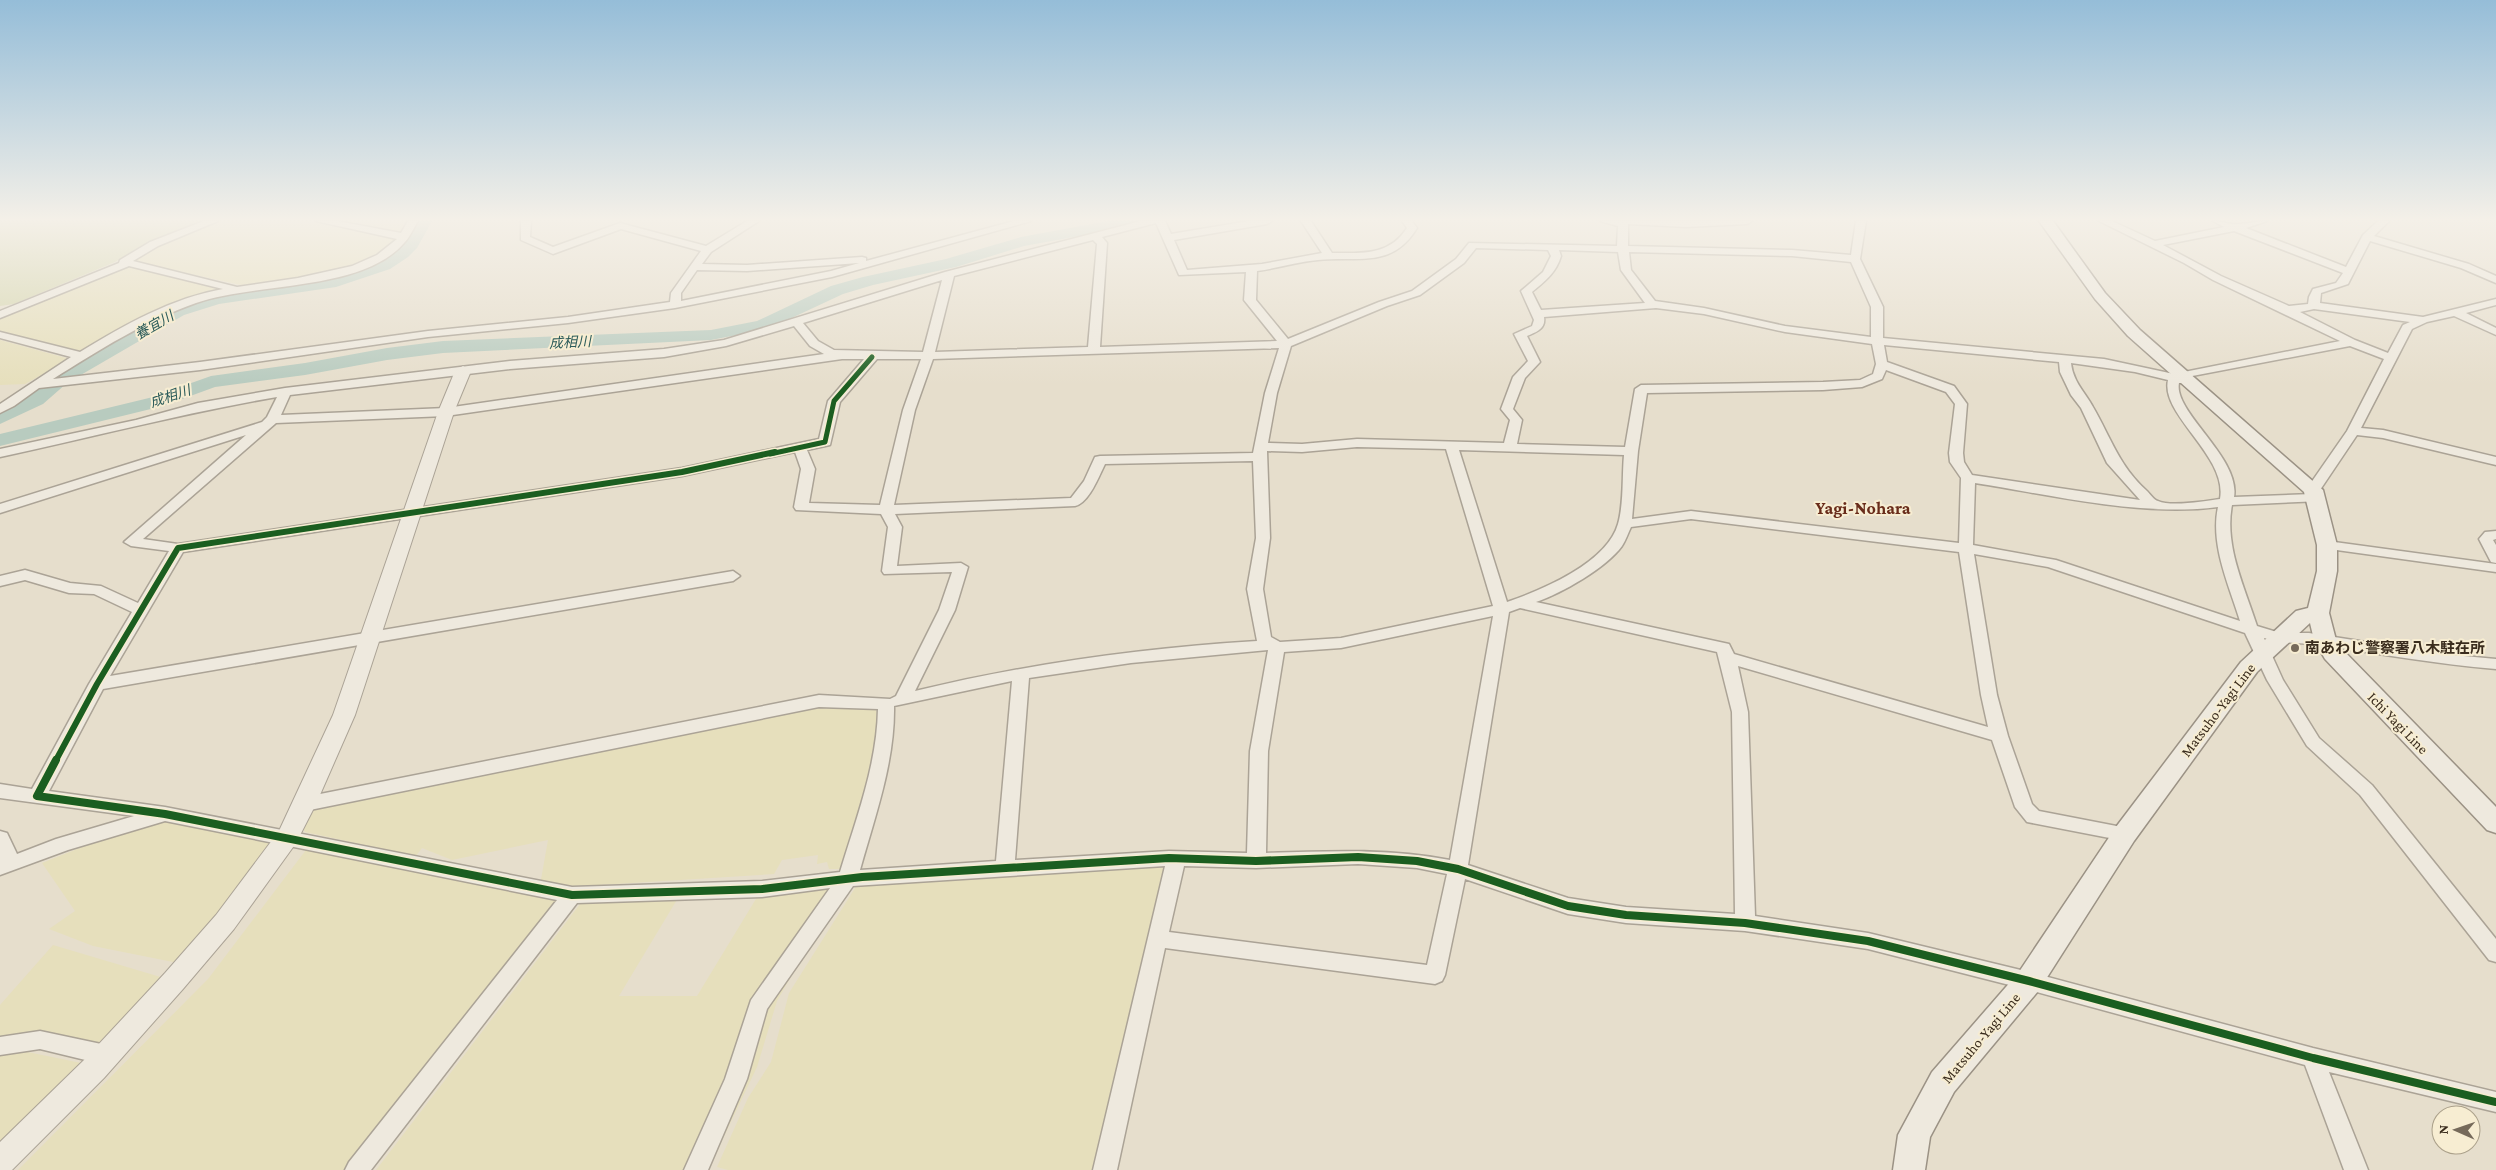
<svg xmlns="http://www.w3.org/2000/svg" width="2496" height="1170" font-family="'Crimson Pro','Noto Sans JP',serif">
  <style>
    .farmland { fill: #e6dfbc }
    .green { fill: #d5d6ae }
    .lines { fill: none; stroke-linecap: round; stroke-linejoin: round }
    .river { fill: #b8cbbf; fill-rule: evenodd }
    .minor-casing { stroke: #aba396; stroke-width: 3 }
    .tertiary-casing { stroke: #aba396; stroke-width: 2 }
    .secondary-casing { stroke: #9b9285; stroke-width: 3 }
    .minor { fill: #eee9de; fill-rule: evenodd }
    .tertiary { fill: #eee9de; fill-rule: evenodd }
    .secondary { fill: #eee9de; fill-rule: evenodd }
    .cycleway-far2-casing { stroke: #f7edd2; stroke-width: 8 }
    .cycleway-far1-casing { stroke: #f7edd2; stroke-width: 9 }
    .cycleway-casing { stroke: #f7edd2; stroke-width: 11 }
    .cycleway-far2 { stroke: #1b5e20; stroke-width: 5 }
    .cycleway-far1 { stroke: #1b5e20; stroke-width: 6 }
    .cycleway { stroke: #1b5e20; stroke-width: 8 }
    .poi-dot { fill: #766a5a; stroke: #f7edd2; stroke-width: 2 }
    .labels { text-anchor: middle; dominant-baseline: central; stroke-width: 4; stroke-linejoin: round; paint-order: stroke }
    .far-water-label { font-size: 14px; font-style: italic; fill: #2b5b59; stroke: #f7edd2 }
    .poi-label { font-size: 15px; font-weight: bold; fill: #3a2c1d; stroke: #f7edd2; text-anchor: start }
    .street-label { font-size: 15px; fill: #3a2c1d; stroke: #f7edd2 }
    .quarter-label { font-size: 18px; font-weight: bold; fill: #692c1a; stroke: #f7edd2 }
  </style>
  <rect width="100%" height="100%" fill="#e6decc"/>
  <g class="farmland">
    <polygon points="219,221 310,221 397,238 387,250 366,262 328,275 241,285 132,261 167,241"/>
    <polygon points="336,221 406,221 401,233"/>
    <polygon points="124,266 225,289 131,323 78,352 0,332 0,317"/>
    <polygon points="0,340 70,359 25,384 0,385"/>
    <polygon points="840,706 864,707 876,710 879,721 879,739 847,869 829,869 827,862 817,864 818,855 782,860 774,874 551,888 540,885 548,840 452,860 422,848 416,856 305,832 302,827 311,812 319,806 811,707"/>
    <polygon points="165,814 288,837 188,965 93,946 49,929 75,911 42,863"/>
    <polygon points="312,842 572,895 357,1170 18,1170 208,979"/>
    <polygon points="1184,867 1109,1170 728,1170 717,1167 748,1098 771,1062 789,993 862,877"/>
    <polygon points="848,878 777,1001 757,1067 708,1170 376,1170 587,895 681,893 619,996 697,996 762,889"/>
    <polygon points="53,945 174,981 106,1055 0,1041 0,1005"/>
    <polygon points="8,1048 86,1064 0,1150 0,1049"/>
  </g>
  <polygon class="green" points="0,221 199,221 143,245 115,262 14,304 0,306"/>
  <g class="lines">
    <g class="river">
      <polygon points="416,221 432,221 417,248 408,257 390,269 336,287 219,304 184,315 67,383 43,404 0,424 0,410 29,396 53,375 172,307 217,294 333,277 378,261 404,243"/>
      <polygon points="1108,221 1142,221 1134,226 1024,246 956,267 873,285 843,294 768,329 711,340 443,353 387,360 305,375 215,387 163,406 0,446 0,434 149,398 211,376 305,363 387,348 443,341 711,330 757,321 831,286 863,277 946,259 1021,237"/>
    </g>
    <g class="minor-casing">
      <g id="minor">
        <path d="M204 221H218L158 246 133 261 237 287 298 278 352 266 377 255 397 239 316 221H337L401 233 408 221H418C413 229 410 237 404 243 362 292 255 282 196 303 145 321 99 350 53 379L200 362 428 331 568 317 670 302 671 293 701 251 621 229 553 254 521 240V221H531L530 237 553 247 620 223 706 246 747 221H759L711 252 702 264 747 265 862 257 866 258V261L1014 221H1031L832 277 675 308 568 323 428 337 200 370 39 388 14 406 0 413V404L71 357 0 338V332L80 352C124 325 172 298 223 289L129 266 0 318V311L119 263 120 260 150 242ZM859 263 831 271 681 301V293L697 270 747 271Z"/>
        <path d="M1141 221H1165L1171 234 1249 221H1272L1267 224 1174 240 1187 270 1262 264 1322 253 1301 221H1311L1332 253C1362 253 1389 256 1407 228L1402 221H1412L1417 228C1392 269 1358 256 1318 260 1297 262 1278 268 1257 271L1256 300 1288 339 1379 302 1412 291 1456 259 1469 243 1617 246 1618 226 1600 221H1752L1747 224 1686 227 1628 224V246L1792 250 1851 255 1856 221H1866L1860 259 1883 307V338L2104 359 2174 374 2340 341 2213 280 2184 263 2099 221H2112L2155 241 2224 227 2213 221C2221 221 2230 225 2238 224 2248 224 2257 221 2267 221L2246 228 2346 267 2363 235 2378 221H2389L2374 236 2469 264 2496 276V283L2461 268 2370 241 2348 284 2321 293 2320 303 2423 317 2496 299V305L2466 313 2496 328V335L2454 316 2427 322 2412 329 2361 428 2383 430 2496 457V465L2383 438 2357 435 2318 493 2314 494 2322 495 2324 498 2322 501 2232 505C2224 546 2245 588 2257 626L2280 633H2309L2442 654 2496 659V669C2437 664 2379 654 2321 645 2301 642 2283 644 2264 638L2283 680 2319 738 2372 785 2496 939V962L2489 960 2360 795 2307 746 2267 680 2245 633 2048 567 1974 554 1997 695 2008 736 2032 804 2039 811 2132 829 2134 834 2132 839 2125 841 2027 822 2015 807 1992 740 1738 666 1748 712 1755 916 1868 933 2029 972 2313 1048 2496 1092V1112L2329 1072 2368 1170H2344L2305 1065 2029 990 1868 949 1745 931 1626 923 1568 914 1465 879 1445 975 1442 981 1435 984 1165 948 1117 1170H1093L1165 866 853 886 767 1009 747 1079 708 1170H684L725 1079 751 1000 830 888 762 897 577 903 371 1170H345L349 1162 557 900 165 821 68 850 0 875V831L7 833 17 854 56 839 134 816 0 798V784L32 789 89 684 132 612 94 594 69 593 25 580 0 586V576L25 570 70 583 101 586 138 603 169 551 131 546 124 542 246 435 0 513V504L262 422 267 417 277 397C184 413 92 437 0 457V449L136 420 198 403 285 388 510 361 664 349 724 340 945 272ZM1156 223 1179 275 1246 272 1244 300 1277 341 1100 347 1107 243 1102 237ZM2234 231 2343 273 2336 283 2313 289 2309 297 2308 304 2289 306 2221 276 2163 245ZM1093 240 1097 244 1088 347 935 352 954 276ZM1476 248 1548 250 1551 256 1543 272 1521 291 1534 320 1532 326 1514 334 1528 361 1513 377 1501 409 1510 420 1504 443 1357 439 1302 444 1268 443 1277 393 1291 346 1387 306 1420 295 1464 263ZM1559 250 1618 252 1621 270 1645 303 1541 310 1532 292C1545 281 1556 273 1561 256ZM1629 252 1792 256 1851 262 1871 307V337L1785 326 1704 308 1655 301 1631 270ZM942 280 923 352 834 350 818 341 803 323ZM1656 308 1704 314 1785 332 1872 344 1876 364 1873 374 1860 380 1823 382 1641 385 1635 389 1625 447 1517 444 1522 420 1513 409 1525 378 1540 362 1527 336C1536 332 1546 329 1544 317ZM2314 309 2410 322 2403 325 2388 353 2355 340 2300 312ZM794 326 810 346 824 354 446 408 281 415 290 395 510 369 664 357 726 346ZM1884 345 2059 362 2060 372 2071 395 2081 408 2107 463 2140 500 1972 475 1964 462 1963 453 1967 404 1954 386 1887 362ZM2350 346 2384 359 2347 431 2306 490 2312 494 2234 497C2241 458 2173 412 2179 383H2187L2189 380 2187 377ZM1279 348 1265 393 1253 453 1100 456 1095 457 1084 481 1071 498 894 505 915 410 933 359ZM842 359H864L828 401 819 439 682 468 178 544 143 539 276 423 446 416ZM877 359H921L903 410 880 505 809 503 815 469 807 450 830 445 840 402ZM2071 363 2135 372 2168 380C2160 415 2228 456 2220 499 2206 501 2171 507 2158 501 2154 500 2150 494 2147 491 2119 466 2111 438 2093 407 2085 392 2073 382 2071 363ZM1886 370 1946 392 1955 404 1949 453 1950 462 1961 478 1959 543 1691 511 1632 519 1638 451 1647 393 1823 390 1862 387 1882 379ZM1357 447 1446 449 1493 606 1341 638 1280 642 1271 637 1263 589 1270 538 1267 451 1302 452ZM1459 450 1624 455C1622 477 1624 503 1618 524 1607 563 1542 590 1507 602ZM795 452 801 469 794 507 796 510 881 514 888 527 882 571 884 574 952 572 939 610 896 696 890 699 819 695 305 797 299 799 296 804 299 809 305 811 819 707 878 709C877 765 856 819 840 872L762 881 572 887 165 807 49 791 103 689 733 581 740 576 733 571 110 676 183 552 682 476ZM1253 461 1256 538 1247 589 1257 641C1142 648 1027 664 915 691L955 610 968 567 961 563 897 566 902 527 895 514 1075 506C1089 503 1099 476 1105 464ZM1975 483C2051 495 2141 517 2218 507 2210 545 2229 585 2240 621L2056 560 1973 545ZM1691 519 1959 552 1981 695 1988 727 1734 654 1729 644 1536 602C1562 593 1606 568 1622 546 1626 540 1628 533 1631 527ZM1520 608 1717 652 1732 712 1735 914 1626 907 1568 898 1468 865 1509 612ZM1493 616 1450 860C1388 848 1328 851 1266 853L1268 751 1284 652 1341 648ZM1268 650 1250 751 1247 853 1169 851 1015 860 1029 678 1131 663ZM1012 681 996 861 860 870C875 816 895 762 894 706ZM1358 864 1417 868 1447 874 1427 965 1169 932 1184 866 1256 868Z"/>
        <polygon points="2496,531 2496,539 2493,540 2496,545 2496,563 2491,562 2479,539 2485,532"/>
        <polygon points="2327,541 2496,564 2496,572 2322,548 2320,545"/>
        <polygon points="40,1031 106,1045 114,1048 117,1055 114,1062 106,1065 40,1049 0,1055 0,1037"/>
      </g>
    </g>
    <g class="tertiary-casing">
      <polygon id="tertiary" points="463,366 471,371 454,412 355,715 316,804 296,843 234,929 183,989 104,1078 12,1170 0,1170 0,1142 84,1060 165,973 216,915 279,831 333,715 438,412 455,371"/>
    </g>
    <g class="secondary-casing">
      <polygon id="secondary" points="2039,221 2053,221 2105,293 2140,330 2323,490 2337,545 2337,571 2329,613 2336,640 2342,649 2496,807 2496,833 2487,830 2325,659 2314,640 2310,623 2257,672 2134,841 2039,990 1954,1092 1930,1137 1925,1170 1893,1170 1898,1135 1932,1072 2019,972 2116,827 2241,662 2296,611 2308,608 2317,571 2317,545 2304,492 2128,336 2095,299"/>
    </g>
    <use href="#minor" class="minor"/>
    <use href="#tertiary" class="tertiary"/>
    <use href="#secondary" class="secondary"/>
    <g class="cycleway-far2-casing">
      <polyline id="cycleway-far2" points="770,454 825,442 834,401 872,357"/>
    </g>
    <g class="cycleway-far1-casing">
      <polyline id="cycleway-far1" points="55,762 97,684 178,548 682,472 775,452"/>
    </g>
    <g class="cycleway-casing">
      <polyline id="cycleway" points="56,760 37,796 165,814 572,895 762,889 862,877 1169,858 1256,861 1358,857 1417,861 1458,869 1568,906 1626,915 1745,923 1868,941 2029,981 2313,1058 2496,1102"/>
    </g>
    <use href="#cycleway-far2" class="cycleway-far2"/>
    <use href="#cycleway-far1" class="cycleway-far1"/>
    <use href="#cycleway" class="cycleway"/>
  </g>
  <linearGradient id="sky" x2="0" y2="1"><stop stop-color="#95bdd8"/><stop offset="0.57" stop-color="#f4f0e8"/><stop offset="1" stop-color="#f4f0e8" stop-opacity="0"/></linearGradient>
  <rect width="2496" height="385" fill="url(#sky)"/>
  <circle class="poi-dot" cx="2295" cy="648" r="5"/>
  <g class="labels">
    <g class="far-water-label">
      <text transform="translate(154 325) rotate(-30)">養宜川</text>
      <text transform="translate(570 342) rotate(-3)">成相川</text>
      <text transform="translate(170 396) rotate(-19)">成相川</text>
    </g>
    <g class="poi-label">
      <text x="2305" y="648">南あわじ警察署八木駐在所</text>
    </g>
    <g class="street-label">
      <text transform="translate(2218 710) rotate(-53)">Matsuho-Yagi Line</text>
      <text transform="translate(2398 723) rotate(46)">Ichi Yagi Line</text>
      <text transform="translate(1981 1038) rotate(-50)">Matsuho-Yagi Line</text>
    </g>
    <g class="quarter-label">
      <text x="1863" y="508">Yagi-Nohara</text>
    </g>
  </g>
  <g transform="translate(2456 1130) rotate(272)"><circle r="24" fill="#f7edd2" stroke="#aba08a"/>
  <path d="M0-4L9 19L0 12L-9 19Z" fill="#766a5a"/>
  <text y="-8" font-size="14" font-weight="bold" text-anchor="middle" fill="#3a2c1d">N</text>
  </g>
</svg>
